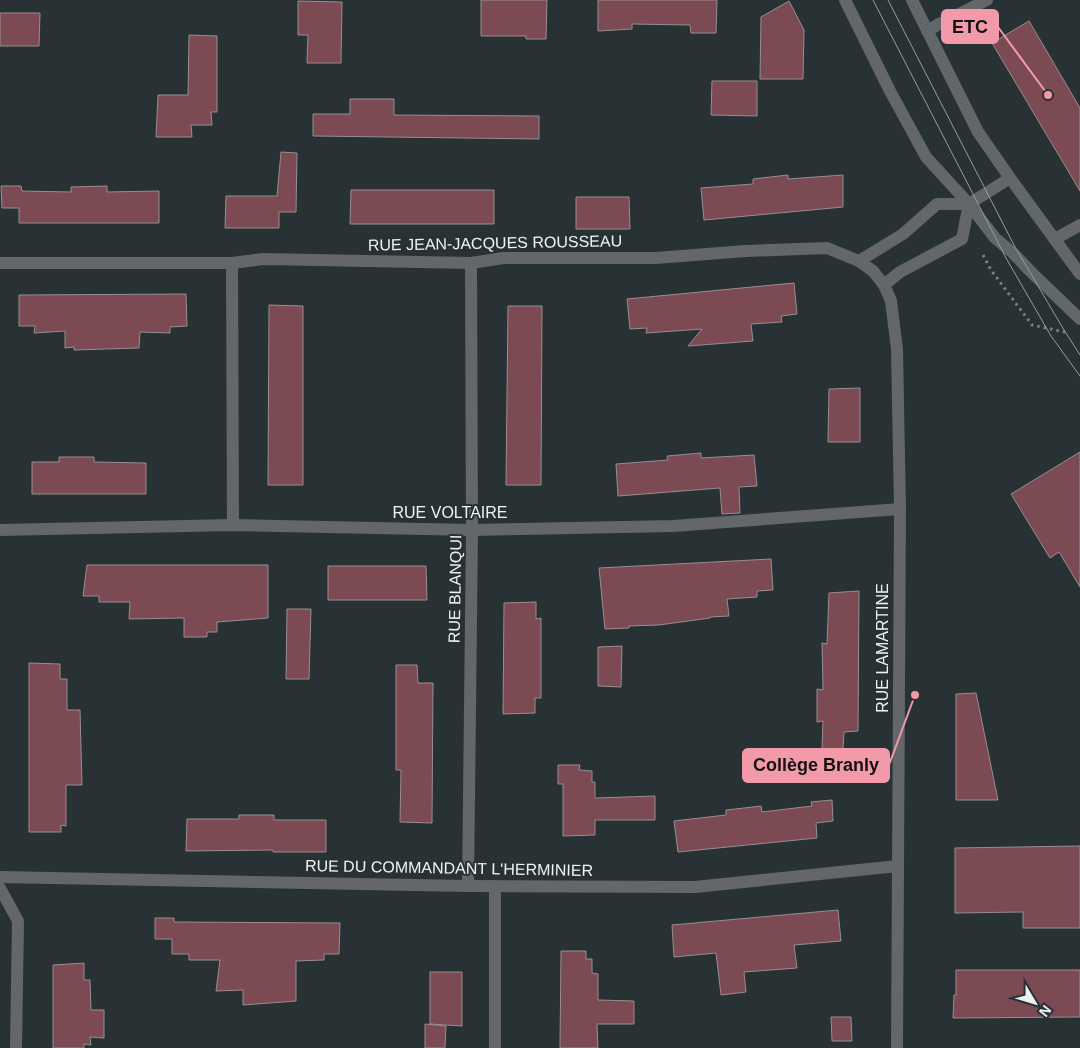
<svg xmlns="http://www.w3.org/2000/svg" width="1080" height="1048" font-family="Helvetica,sans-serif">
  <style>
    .building { fill: #7b4a53; stroke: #998e90 }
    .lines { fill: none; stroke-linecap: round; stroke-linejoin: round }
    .path { stroke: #7a8183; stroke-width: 3; stroke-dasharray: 2.5 4; stroke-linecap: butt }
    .minor { stroke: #636769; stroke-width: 12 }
    .tram { stroke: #979ea0; stroke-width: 1 }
    .labels { text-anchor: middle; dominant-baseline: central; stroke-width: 4; stroke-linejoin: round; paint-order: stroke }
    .street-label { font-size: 16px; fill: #edf2f4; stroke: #283134 }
    .leader { fill: none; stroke: #f39aaa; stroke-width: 2 }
    .callout-dot { fill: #f39aaa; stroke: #283134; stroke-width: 2 }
    .callout { fill: #f39aaa; stroke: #f39aaa; stroke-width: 2 }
    .callout-label { font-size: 18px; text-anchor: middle; font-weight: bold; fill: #111 }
  </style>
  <rect width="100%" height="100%" fill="#283134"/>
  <g class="building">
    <polygon points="481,0 547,0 546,39 526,39 526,36 481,36"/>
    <polygon points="598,0 717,0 716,33 691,33 690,25 632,24 632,29 598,31"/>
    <polygon points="298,1 342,2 341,63 307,63 308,35 298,35"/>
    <polygon points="789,1 804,30 803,79 760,79 761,17"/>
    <polygon points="0,13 40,13 39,46 0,46"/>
    <polygon points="1029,21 1080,108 1080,191 992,43"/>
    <polygon points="189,35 217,36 217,112 211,112 212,125 191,125 192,137 156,137 158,95 188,95"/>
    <polygon points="712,81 757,81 757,116 711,115"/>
    <polygon points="350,99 394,99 394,115 539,116 539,139 313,136 313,114 350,114"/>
    <polygon points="281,152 297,153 296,212 279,212 279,228 225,228 226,196 277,196"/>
    <polygon points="788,175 788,179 843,175 843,207 704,220 701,188 753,184 753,179"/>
    <polygon points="1,186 21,186 22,191 71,192 71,187 107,186 107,192 159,191 159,223 19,223 19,208 2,208"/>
    <polygon points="351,190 494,190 494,224 350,224"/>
    <polygon points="576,197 629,197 630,229 576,229"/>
    <polygon points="794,283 797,314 781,316 782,322 751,324 753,341 688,346 702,329 646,333 647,328 630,329 627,299"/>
    <polygon points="186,294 187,326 170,327 170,333 140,332 139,348 74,350 74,347 65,348 65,331 34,333 35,326 19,326 19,295"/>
    <polygon points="269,305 303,306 303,485 268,485"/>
    <polygon points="508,306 542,306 541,485 506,485"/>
    <polygon points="860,388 860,442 828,442 829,389"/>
    <polygon points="1080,452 1080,587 1059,552 1050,558 1011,494"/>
    <polygon points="701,453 701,458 754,455 757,486 739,487 740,513 722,514 720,488 618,496 616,464 668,460 667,456"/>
    <polygon points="59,457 94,457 94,462 146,463 146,494 32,494 32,462 59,462"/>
    <polygon points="771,559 773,590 757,591 757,597 727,599 729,616 710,617 710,618 659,625 629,626 629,628 605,629 599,568"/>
    <polygon points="87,565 268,565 268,618 217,622 217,632 207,632 207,637 184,637 184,618 129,619 130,602 99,602 99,596 83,596"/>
    <polygon points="328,566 426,566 427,600 328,600"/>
    <polygon points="859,591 858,731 844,732 843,749 822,749 823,721 817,722 817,689 823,690 822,643 827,644 829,593"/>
    <polygon points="536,602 536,619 541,618 541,698 535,698 535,713 503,714 504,603"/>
    <polygon points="287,609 311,609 309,679 286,679"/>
    <polygon points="622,646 621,687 598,686 598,647"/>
    <polygon points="29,663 60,664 60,679 67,679 67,710 80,710 82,785 66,785 66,826 61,825 61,832 29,832"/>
    <polygon points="396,665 417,665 418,683 433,683 432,823 400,822 401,770 396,770"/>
    <polygon points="976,693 998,800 956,800 956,694"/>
    <polygon points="558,765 580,765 579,770 592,771 592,782 595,782 595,798 655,796 655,820 595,820 595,835 563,836 563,784 558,784"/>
    <polygon points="832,800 833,821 816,823 817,838 678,852 674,821 726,815 726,810 744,808 761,806 762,812 812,806 811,802"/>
    <polygon points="239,815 274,815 274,820 326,820 326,852 273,852 273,850 186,851 187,819 239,819"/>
    <polygon points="1080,846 1080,928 1023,928 1023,912 955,913 955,848"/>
    <polygon points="838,910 841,941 794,945 797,968 744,972 746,992 721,995 716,953 674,957 672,925"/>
    <polygon points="155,918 174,918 174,922 340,923 339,954 324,954 324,960 296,961 296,1001 243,1005 243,990 216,991 220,960 189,960 189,954 172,954 172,939 155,939"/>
    <polygon points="561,951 586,951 586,959 592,959 592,973 598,974 598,1000 634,1001 634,1024 597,1024 598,1048 560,1048"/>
    <polygon points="84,963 84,980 90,980 91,1010 104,1010 104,1038 90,1037 91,1045 84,1044 84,1048 53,1048 53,965"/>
    <polygon points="956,970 1080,970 1080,1017 953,1018 954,995 956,995"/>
    <polygon points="430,972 462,972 462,1026 430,1024"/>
    <polygon points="831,1017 851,1017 852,1041 832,1041"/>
    <polygon points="425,1024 446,1026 445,1048 425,1048"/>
  </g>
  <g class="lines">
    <polyline class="path" points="983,255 991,270 1032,325 1065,332"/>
    <g class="minor">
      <polyline points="845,0 890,91 926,157 969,204 995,238 1013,253 1031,272 1080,319"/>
      <polyline points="912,0 978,132 1010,178 1080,274"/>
      <polyline points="927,31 939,24 987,0"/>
      <polyline points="1055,239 1080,225"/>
      <polyline points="859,261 903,234 937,204 969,204 1010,178"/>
      <polyline points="0,263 232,263 263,259 471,263 503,258 656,258 745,251 827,248 859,261 873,271 884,285 891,301 897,349 900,509 897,1048"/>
      <polyline points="232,263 233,525"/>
      <polyline points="884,285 900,272 962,239 969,204"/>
      <polyline points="0,530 233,525 472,530 673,526 900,509"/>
      <polyline points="0,877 468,886 695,887 898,866"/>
      <polyline points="468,886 472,530 471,263"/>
      <polyline points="0,888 18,921 16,1048"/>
      <polyline points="495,1048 495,886"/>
    </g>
    <g class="tram">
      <polyline points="873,0 1006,258 1051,336 1080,376"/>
      <path d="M888 0 1016 249C1038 284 1057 321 1080 355"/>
    </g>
  </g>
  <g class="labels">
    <g class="street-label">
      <text transform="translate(495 243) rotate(-1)">RUE JEAN-JACQUES ROUSSEAU</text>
      <text x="450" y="512">RUE VOLTAIRE</text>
      <text transform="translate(455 589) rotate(-89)">RUE BLANQUI</text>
      <text transform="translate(882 648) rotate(-90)">RUE LAMARTINE</text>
      <text transform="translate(449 868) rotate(1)">RUE DU COMMANDANT L'HERMINIER</text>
    </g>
  </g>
  <path class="leader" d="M1048 95L998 27M915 695L889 765"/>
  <g class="callout-dot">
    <circle cx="1048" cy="95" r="5"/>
    <circle cx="915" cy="695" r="5"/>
  </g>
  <g class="callout">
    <rect x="942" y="10" width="56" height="33" rx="5"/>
    <rect x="743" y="749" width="146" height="33" rx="5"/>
  </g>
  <g class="callout-label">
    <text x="970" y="33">ETC</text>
    <text x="816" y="771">Collège Branly</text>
  </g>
  <g transform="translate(1035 1003) rotate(128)" stroke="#283134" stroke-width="4" paint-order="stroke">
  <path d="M0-4L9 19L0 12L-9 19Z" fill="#edf2f4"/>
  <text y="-8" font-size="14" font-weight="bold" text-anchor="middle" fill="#edf2f4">N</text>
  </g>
</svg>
